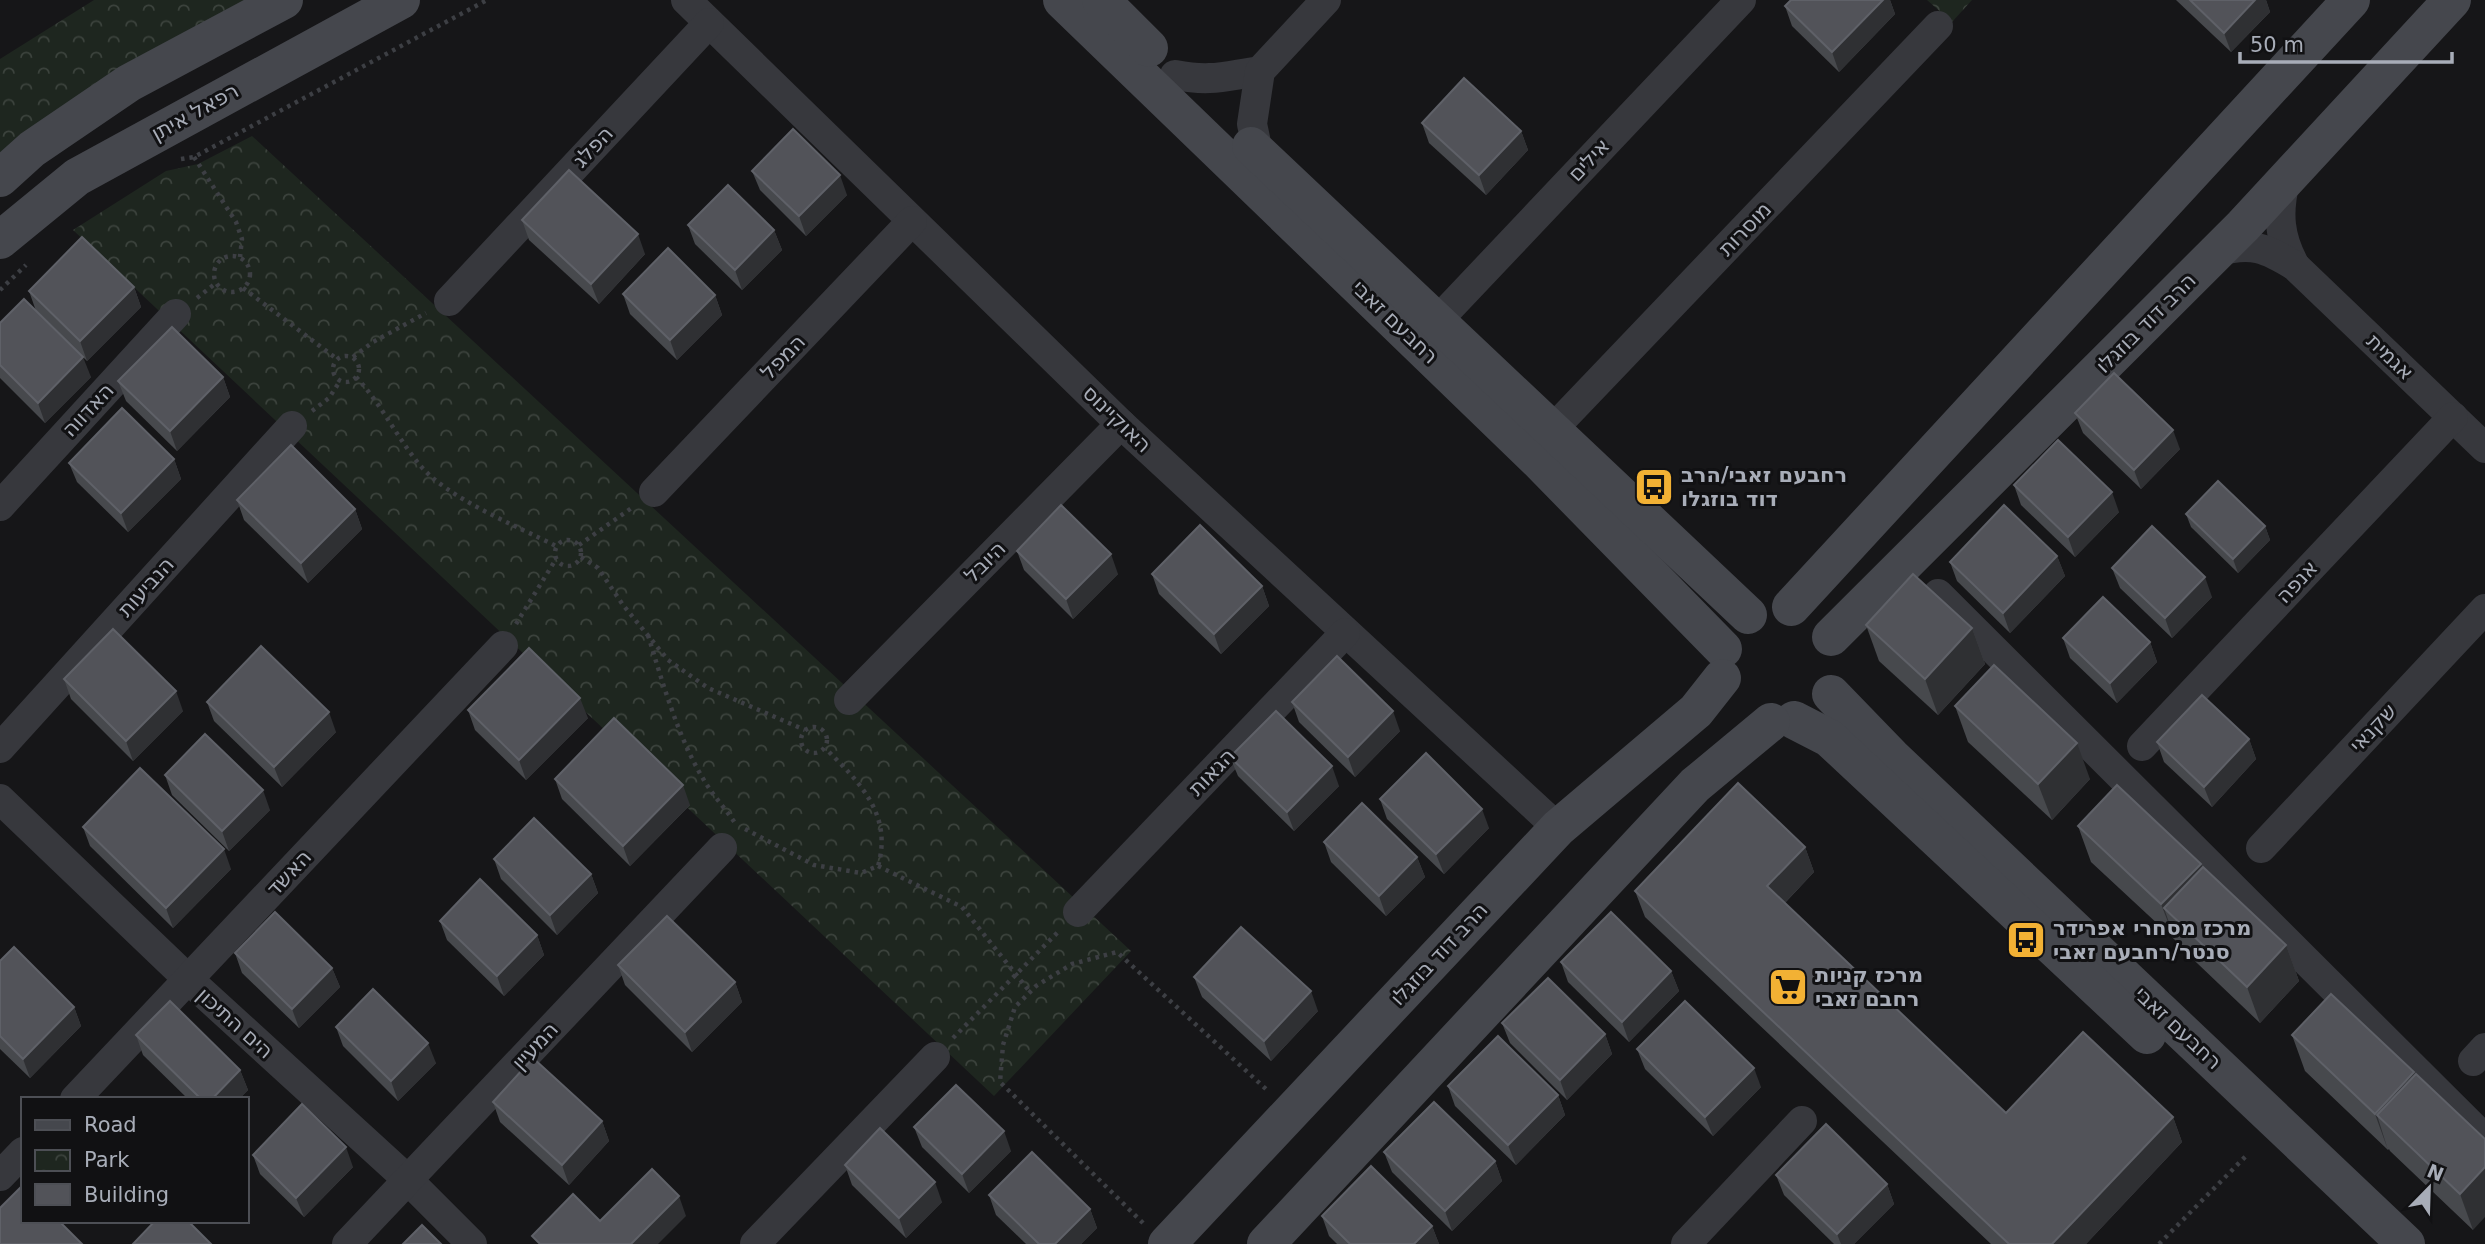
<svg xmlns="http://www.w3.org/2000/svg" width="2485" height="1244" font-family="'DejaVu Sans','Noto Sans Hebrew',sans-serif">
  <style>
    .park { fill: url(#park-crowns) }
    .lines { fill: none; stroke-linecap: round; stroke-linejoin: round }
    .path { stroke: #3d3f44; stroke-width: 4.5; stroke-dasharray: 3.5 5; stroke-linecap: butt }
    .street { stroke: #37383d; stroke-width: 30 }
    .secondary { stroke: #45474d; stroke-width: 38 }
    .wall { fill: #47494d }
    .shaded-wall { fill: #2f3033 }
    .building { fill: #525359; stroke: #5f6168; stroke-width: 2 }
    .labels { text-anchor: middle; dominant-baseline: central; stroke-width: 6; stroke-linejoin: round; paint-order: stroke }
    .street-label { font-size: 21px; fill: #a8adb8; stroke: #111113 }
    .poi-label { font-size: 21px; font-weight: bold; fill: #a8adb8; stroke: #111113; text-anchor: start }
  </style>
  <defs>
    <pattern id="park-crowns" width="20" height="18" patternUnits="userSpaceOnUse" patternTransform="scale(1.75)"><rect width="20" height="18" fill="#1e261f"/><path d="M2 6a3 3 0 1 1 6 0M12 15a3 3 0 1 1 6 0" fill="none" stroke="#3c433d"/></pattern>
  </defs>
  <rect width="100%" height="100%" fill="#161618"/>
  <g class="park">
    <polygon points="94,0 264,0 0,166 0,59"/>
    <polygon points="1927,0 1972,0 1952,22"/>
    <polygon points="252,136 1131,951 994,1096 73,230 166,171 198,164"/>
  </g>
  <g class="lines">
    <g class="path">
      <polyline points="194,157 236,222 242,239 240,257"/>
      <polyline points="181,159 194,157 487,0"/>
      <circle cx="232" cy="274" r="18"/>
      <polyline points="243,288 337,359"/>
      <polyline points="0,290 26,265"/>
      <polyline points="197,298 216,283"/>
      <circle cx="346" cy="369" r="13"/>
      <polyline points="353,357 373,342 426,313"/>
      <path d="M356 377C382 405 396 436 419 464 446 498 517 526 556 546"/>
      <polyline points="312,411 329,398 340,381"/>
      <circle cx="568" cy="553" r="13"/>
      <polyline points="579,545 633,507"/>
      <polyline points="581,557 598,568 623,605 668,660 708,688 805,730"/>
      <polyline points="516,624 556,559"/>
      <path d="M648 635C663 684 680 745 709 788 717 800 727 811 735 823"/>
      <circle cx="814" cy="740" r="13"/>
      <path d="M745 829 814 865 861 873 878 866C893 814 859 782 825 748"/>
      <polyline points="878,866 962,907 1030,992"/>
      <polyline points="953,1038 1058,932"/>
      <polyline points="1143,1223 1000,1082 1003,1045 1015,1007 1036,986 1072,964 1117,952 1267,1090"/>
      <polyline points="2159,1244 2246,1156"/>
    </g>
    <g class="street">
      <polyline points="686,0 1121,424 1558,828"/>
      <path d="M1175 75C1212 82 1224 76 1260 71"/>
      <polyline points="1258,152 1252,124 1260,71 1326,0"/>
      <path d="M2285 181C2277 213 2279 237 2295 266"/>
      <path d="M2218 251C2252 242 2266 248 2295 266L2485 448"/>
      <polyline points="449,301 709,23"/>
      <polyline points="1438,320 1741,0"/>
      <polyline points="1551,431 1938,26"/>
      <polyline points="654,492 912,221"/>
      <polyline points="0,506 176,314"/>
      <polyline points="1938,594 2485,1139"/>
      <polyline points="849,700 1121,424"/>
      <polyline points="2142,746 2453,417"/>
      <polyline points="0,748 292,426"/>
      <polyline points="0,799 189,980 408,1180 472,1244"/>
      <polyline points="2261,848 2485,609"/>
      <polyline points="1078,912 1345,633"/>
      <polyline points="2473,1061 2485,1048"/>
      <polyline points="75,1099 503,646"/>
      <polyline points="0,1176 23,1152"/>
      <polyline points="347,1244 722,848"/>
      <polyline points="755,1244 935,1057"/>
      <polyline points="1686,1244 1802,1121"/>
    </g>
    <g class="secondary">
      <polyline points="1062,0 1538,460 1723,649"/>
      <polyline points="1101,0 1149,48"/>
      <polyline points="1251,146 1748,615"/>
      <polyline points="0,178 32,149 129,83 284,0"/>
      <polyline points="0,240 77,177 401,0"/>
      <polyline points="1791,607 2351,0"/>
      <polyline points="1831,637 2243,226 2452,0"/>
      <polyline points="1831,694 1892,757 2406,1244"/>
      <polyline points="1794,720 1829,738 2147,1035"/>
      <polyline points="1167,1244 1558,828 1696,711 1722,678"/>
      <polyline points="1266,1244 1695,785 1771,722"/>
    </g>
  </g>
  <g class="wall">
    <polygon points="1791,0 1890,0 1895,14 1839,72 1792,26 1785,6"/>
    <polygon points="2176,0 2266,0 2270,12 2231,52"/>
    <polygon points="1422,123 1521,131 1528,150 1486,195 1429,143"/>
    <polygon points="752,171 847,195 806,236 760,190"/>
    <polygon points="522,220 645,254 599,304 529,240"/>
    <polygon points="688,225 774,230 782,250 742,290 695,244"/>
    <polygon points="134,287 141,307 87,361 36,311 29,291"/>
    <polygon points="623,294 715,295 722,315 677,360 630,314"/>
    <polygon points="0,323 91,377 45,423 0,378"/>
    <polygon points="223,377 230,397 177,451 126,401 118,381"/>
    <polygon points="2075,413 2180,449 2141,489 2083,433"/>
    <polygon points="174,459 181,479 128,532 77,482 69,463"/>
    <polygon points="2014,485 2119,512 2075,557 2021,505"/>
    <polygon points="237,500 355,509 362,529 308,583 244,520"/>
    <polygon points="2186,514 2265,526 2270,540 2238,573 2191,527"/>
    <polygon points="1017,551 1118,574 1073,619 1024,570"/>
    <polygon points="2057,556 2065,576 2010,633 1957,581 1950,562"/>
    <polygon points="2112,568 2212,597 2172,638 2120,588"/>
    <polygon points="1152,574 1262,586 1269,606 1221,654 1159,594"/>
    <polygon points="1866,625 1972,628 1985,664 1938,715 1879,661"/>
    <polygon points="2063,638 2150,642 2157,662 2117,703 2070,658"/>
    <polygon points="64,679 183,711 133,761 71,699"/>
    <polygon points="207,702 336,732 282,787 214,721"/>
    <polygon points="1292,702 1400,731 1355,777 1299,722"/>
    <polygon points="1955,706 2090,779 2052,820 1968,742"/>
    <polygon points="468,710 588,718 526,780 475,730"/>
    <polygon points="2249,739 2256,759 2212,807 2164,762 2157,742"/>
    <polygon points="1230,757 1339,786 1294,831 1238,776"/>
    <polygon points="165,775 270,810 229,851 172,795"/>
    <polygon points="555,779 690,805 630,866 562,799"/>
    <polygon points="1380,799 1489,828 1444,874 1387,819"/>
    <polygon points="2078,826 2202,868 2286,945 2299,981 2260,1023 2177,944 2175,940 2091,862"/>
    <polygon points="83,827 231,869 173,928 90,846"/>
    <polygon points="1324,842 1417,857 1425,877 1386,916 1331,862"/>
    <polygon points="1805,847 1814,872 1785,903 2006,1113 2173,1117 2182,1142 2086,1244 1991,1244 1645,917 1635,891"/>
    <polygon points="494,859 591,874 598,893 557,935 501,879"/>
    <polygon points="440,921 537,935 544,955 504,996 447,940"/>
    <polygon points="235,953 332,968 340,987 299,1028 242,973"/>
    <polygon points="0,961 74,1007 81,1026 30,1078 0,1049"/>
    <polygon points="1561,962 1671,971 1679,991 1629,1042 1568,982"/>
    <polygon points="618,965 735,982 742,1002 692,1052 625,985"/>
    <polygon points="1194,977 1318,1011 1271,1061 1202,997"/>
    <polygon points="1502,1023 1605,1034 1612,1054 1567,1100 1510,1043"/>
    <polygon points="336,1027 436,1063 398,1101 343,1046"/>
    <polygon points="136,1035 240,1070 248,1090 239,1099 188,1099 143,1055"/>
    <polygon points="2292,1035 2414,1072 2415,1075 2485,1139 2473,1230 2390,1151 2389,1149 2388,1150 2305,1071"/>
    <polygon points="1637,1049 1761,1087 1713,1136 1645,1069"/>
    <polygon points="1448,1086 1558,1095 1565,1115 1516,1165 1455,1106"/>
    <polygon points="493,1102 602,1121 609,1141 569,1185 500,1122"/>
    <polygon points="914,1127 1011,1151 969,1193 922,1147"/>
    <polygon points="1384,1152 1495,1161 1502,1181 1452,1231 1392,1172"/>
    <polygon points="253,1155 353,1167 304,1217 260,1174"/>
    <polygon points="845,1165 942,1202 906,1238 852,1185"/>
    <polygon points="1776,1175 1887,1184 1894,1204 1854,1244 1834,1244 1784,1195"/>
    <polygon points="989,1195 1090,1209 1097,1228 1081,1244 1026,1244 996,1215"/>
    <polygon points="1322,1216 1432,1226 1439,1244 1337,1244 1329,1236"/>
  </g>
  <g class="shaded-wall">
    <polygon points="1883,0 1890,0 1895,14 1839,72 1832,52"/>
    <polygon points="2255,0 2266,0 2270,12 2231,52 2224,33"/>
    <polygon points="1521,131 1528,150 1486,195 1479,175"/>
    <polygon points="840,175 847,195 806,236 799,216"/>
    <polygon points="774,230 782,250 742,290 735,270"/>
    <polygon points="638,234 645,254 599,304 591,284"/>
    <polygon points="134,287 141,307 87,361 80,341"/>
    <polygon points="715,295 722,315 677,360 670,340"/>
    <polygon points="83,357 91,377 45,423 38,403"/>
    <polygon points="223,377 230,397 177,451 170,431"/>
    <polygon points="2173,430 2180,449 2141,489 2134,470"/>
    <polygon points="174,459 181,479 128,532 121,513"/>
    <polygon points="2112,492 2119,512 2075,557 2068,537"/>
    <polygon points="355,509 362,529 308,583 301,563"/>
    <polygon points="2265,526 2270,540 2238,573 2233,559"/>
    <polygon points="1111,554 1118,574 1073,619 1066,599"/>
    <polygon points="2057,556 2065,576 2010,633 2003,613"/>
    <polygon points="2205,577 2212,597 2172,638 2165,618"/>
    <polygon points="1262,586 1269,606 1221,654 1214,634"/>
    <polygon points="1972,628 1985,664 1938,715 1925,679"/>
    <polygon points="2150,642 2157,662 2117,703 2110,683"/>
    <polygon points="176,691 183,711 133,761 126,741"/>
    <polygon points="580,698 588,718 526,780 519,760"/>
    <polygon points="1393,711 1400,731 1355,777 1348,757"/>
    <polygon points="329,712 336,732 282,787 274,767"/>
    <polygon points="2249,739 2256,759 2212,807 2204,787"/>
    <polygon points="2077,743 2090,779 2052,820 2038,784"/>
    <polygon points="1332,766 1339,786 1294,831 1287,812"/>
    <polygon points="683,785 690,805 630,866 623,846"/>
    <polygon points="263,790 270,810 229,851 222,831"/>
    <polygon points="1482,809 1489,828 1444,874 1436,854"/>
    <polygon points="1805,847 1814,872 1776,912 1767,886"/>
    <polygon points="224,849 231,869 173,928 166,908"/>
    <polygon points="1417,857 1425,877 1386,916 1379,896"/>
    <polygon points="2201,864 2214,900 2164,908 2175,940 2161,904"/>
    <polygon points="591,874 598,893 557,935 550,915"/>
    <polygon points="537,935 544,955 504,996 497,976"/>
    <polygon points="2286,945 2299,981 2260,1023 2247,987"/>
    <polygon points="332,968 340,987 299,1028 292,1009"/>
    <polygon points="1671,971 1679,991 1629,1042 1622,1022"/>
    <polygon points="735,982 742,1002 692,1052 685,1032"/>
    <polygon points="1311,991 1318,1011 1271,1061 1264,1041"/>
    <polygon points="74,1007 81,1026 30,1078 23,1059"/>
    <polygon points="1605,1034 1612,1054 1567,1100 1560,1080"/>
    <polygon points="428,1043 436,1063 398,1101 391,1081"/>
    <polygon points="1754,1068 1761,1087 1713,1136 1705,1117"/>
    <polygon points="240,1070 248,1090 239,1099 212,1099"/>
    <polygon points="2414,1072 2427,1108 2377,1115 2388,1150 2375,1114"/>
    <polygon points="1558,1095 1565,1115 1516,1165 1508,1145"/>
    <polygon points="2173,1117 2182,1142 2086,1244 2052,1244"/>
    <polygon points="602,1121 609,1141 569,1185 562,1165"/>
    <polygon points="1004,1131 1011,1151 969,1193 962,1174"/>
    <polygon points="346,1147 353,1167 304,1217 296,1198"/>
    <polygon points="1495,1161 1502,1181 1452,1231 1445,1211"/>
    <polygon points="2485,1167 2485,1217 2473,1230 2460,1194"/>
    <polygon points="935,1182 942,1202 906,1238 899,1218"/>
    <polygon points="1887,1184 1894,1204 1854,1244 1841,1244 1837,1234"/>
    <polygon points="679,1196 686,1216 658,1244 631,1244"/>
    <polygon points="1090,1209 1097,1228 1081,1244 1055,1244"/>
    <polygon points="1432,1226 1439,1244 1414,1244"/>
  </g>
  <g class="building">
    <polygon points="1791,0 1883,0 1832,52 1785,6"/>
    <polygon points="2190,0 2255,0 2224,33"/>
    <polygon points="1464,78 1521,131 1479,175 1422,123"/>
    <polygon points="793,129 840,175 799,216 752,171"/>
    <polygon points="569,170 638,234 591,284 522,220"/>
    <polygon points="728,185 774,230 735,270 688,225"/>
    <polygon points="82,237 134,287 80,341 29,291"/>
    <polygon points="668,248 715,295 670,340 623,294"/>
    <polygon points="24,299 83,357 38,403 0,365 0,323"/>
    <polygon points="172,327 223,377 170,431 118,381"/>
    <polygon points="2114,373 2173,430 2134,470 2075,413"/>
    <polygon points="122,408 174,459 121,513 69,463"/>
    <polygon points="2058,440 2112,492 2068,537 2014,485"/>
    <polygon points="291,445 355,509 301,563 237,500"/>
    <polygon points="2218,481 2265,526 2233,559 2186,514"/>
    <polygon points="1061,505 1111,554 1066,599 1017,551"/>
    <polygon points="2004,505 2057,556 2003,613 1950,562"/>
    <polygon points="1200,525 1262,586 1214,634 1152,574"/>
    <polygon points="2152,526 2205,577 2165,618 2112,568"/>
    <polygon points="1913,574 1972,628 1925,679 1866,625"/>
    <polygon points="2103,597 2150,642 2110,683 2063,638"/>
    <polygon points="113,629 176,691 126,741 64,679"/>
    <polygon points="261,646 329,712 274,767 207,702"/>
    <polygon points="529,648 580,698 519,760 468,710"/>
    <polygon points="1337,656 1393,711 1348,757 1292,702"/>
    <polygon points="1994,665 2077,743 2038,784 1955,706"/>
    <polygon points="2202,695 2249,739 2204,787 2157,742"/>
    <polygon points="1276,711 1332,766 1287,812 1230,757"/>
    <polygon points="614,718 683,785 623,846 555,779"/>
    <polygon points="205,734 263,790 222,831 165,775"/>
    <polygon points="1426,753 1482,809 1436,854 1380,799"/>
    <polygon points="140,768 224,849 166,908 83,827"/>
    <polygon points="1738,783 1805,847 1767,886 2006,1113 2083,1032 2173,1117 2052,1244 2009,1244 1635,891"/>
    <polygon points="2117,785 2201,864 2161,904 2078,826"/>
    <polygon points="1362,803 1417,857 1379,896 1324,842"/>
    <polygon points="534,818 591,874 550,915 494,859"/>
    <polygon points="2203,867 2286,945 2247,987 2164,908"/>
    <polygon points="480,879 537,935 497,976 440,921"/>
    <polygon points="275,912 332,968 292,1009 235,953"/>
    <polygon points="1611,912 1671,971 1622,1022 1561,962"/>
    <polygon points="667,916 735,982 685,1032 618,965"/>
    <polygon points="1241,927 1311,991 1264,1041 1194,977"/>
    <polygon points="14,947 74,1007 23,1059 0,1036 0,961"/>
    <polygon points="1548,978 1605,1034 1560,1080 1502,1023"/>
    <polygon points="373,989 428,1043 391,1081 336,1027"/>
    <polygon points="2331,994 2414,1072 2375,1114 2292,1035"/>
    <polygon points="170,1001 240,1070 212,1099 201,1099 136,1035"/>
    <polygon points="1685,1001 1754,1068 1705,1117 1637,1049"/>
    <polygon points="1498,1036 1558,1095 1508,1145 1448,1086"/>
    <polygon points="533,1058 602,1121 562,1165 493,1102"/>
    <polygon points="2416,1074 2485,1139 2485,1167 2460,1194 2377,1115"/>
    <polygon points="956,1085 1004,1131 962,1174 914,1127"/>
    <polygon points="1434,1102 1495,1161 1445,1211 1384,1152"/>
    <polygon points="302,1104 346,1147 296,1198 253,1155"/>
    <polygon points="1826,1124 1887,1184 1837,1234 1776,1175"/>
    <polygon points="880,1128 935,1182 899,1218 845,1165"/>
    <polygon points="1032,1152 1090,1209 1055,1244 1039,1244 989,1195"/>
    <polygon points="1371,1166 1432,1226 1414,1244 1350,1244 1322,1216"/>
    <polygon points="652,1169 679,1196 631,1244 540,1244 532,1236 573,1194 600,1221"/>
    <polygon points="23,1185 23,1221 59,1221 82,1244 0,1244 0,1208"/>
    <polygon points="155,1221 188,1221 211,1244 133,1244"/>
    <polygon points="422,1225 441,1244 403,1244"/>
  </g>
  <defs>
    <g id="bus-square" transform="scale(2.0125)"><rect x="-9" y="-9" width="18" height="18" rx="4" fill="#f2b134" stroke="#111113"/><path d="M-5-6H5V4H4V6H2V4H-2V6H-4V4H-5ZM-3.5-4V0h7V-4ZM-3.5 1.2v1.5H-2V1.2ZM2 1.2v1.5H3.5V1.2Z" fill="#111"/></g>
    <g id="supermarket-square" transform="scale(2.0125)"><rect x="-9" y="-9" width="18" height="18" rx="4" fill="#f2b134" stroke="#111113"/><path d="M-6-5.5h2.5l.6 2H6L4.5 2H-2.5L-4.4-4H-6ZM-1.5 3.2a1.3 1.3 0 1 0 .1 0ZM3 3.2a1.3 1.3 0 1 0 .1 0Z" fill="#111"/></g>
  </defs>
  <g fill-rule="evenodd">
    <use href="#bus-square" x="1654" y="487"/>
    <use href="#bus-square" x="2026" y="940"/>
    <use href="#supermarket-square" x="1788" y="987"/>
  </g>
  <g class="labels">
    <g class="street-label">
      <text transform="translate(195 112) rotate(-29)">רפאל איתן</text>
      <text transform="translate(593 147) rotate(-47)">הפלג</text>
      <text transform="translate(1589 160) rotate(-47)">אילים</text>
      <text transform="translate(1745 229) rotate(-46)">מוסרות</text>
      <text transform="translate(1395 322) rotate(44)">רחבעם זאבי</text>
      <text transform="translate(2146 323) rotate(-45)">הרב דוד בוזגלו</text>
      <text transform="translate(783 357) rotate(-46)">המפל</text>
      <text transform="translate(2390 357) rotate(44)">אגמית</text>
      <text transform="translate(88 410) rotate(-47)">האדווה</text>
      <text transform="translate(1117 419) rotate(44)">האוקיינוס</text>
      <text transform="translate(985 562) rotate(-45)">היובל</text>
      <text transform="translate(2297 582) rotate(-47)">אנפה</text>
      <text transform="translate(146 587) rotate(-48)">הנביעות</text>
      <text transform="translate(2373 728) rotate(-47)">שקנאי</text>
      <text transform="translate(1212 772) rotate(-46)">הגאות</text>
      <text transform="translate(289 873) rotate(-47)">האשד</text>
      <text transform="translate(1439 954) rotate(-47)">הרב דוד בוזגלו</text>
      <text transform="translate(235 1023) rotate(42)">הים התיכון</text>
      <text transform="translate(2178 1028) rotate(43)">רחבעם זאבי</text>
      <text transform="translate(535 1046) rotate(-47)">המעיין</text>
    </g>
    <g class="poi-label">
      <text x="1681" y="475">רחבעם זאבי/הרב<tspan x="1681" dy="24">דוד בוזגלו</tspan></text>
      <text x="2053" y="928">מרכז מסחרי אפרידר<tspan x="2053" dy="24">סנטר/רחבעם זאבי</tspan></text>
      <text x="1815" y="975">מרכז קניות<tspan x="1815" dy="24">רחבם זאבי</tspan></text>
    </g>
  </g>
  <rect x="21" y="1097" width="228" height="126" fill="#111113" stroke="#4d4f55" stroke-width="2"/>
  <rect x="35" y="1120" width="35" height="10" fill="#45474d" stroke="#4d4f55" stroke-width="2"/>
  <text x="84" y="1132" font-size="21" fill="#a8adb8">Road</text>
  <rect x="35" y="1150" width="35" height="21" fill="url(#park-crowns)" stroke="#4d4f55" stroke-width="2"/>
  <text x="84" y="1167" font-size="21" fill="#a8adb8">Park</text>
  <rect x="35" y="1184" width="35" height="21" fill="#525359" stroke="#4d4f55" stroke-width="2"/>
  <text x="84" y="1202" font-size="21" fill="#a8adb8">Building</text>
  <g transform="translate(2429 1188) rotate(23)" stroke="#111113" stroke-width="5" paint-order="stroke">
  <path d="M0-5L12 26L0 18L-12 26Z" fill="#a8adb8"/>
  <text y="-10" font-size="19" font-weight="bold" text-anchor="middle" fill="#a8adb8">N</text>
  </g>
  <path d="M2240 52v10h212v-10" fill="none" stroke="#a8adb8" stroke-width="3.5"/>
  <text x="2250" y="52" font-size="21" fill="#a8adb8" stroke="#111113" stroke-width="5" paint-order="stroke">50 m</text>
</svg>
